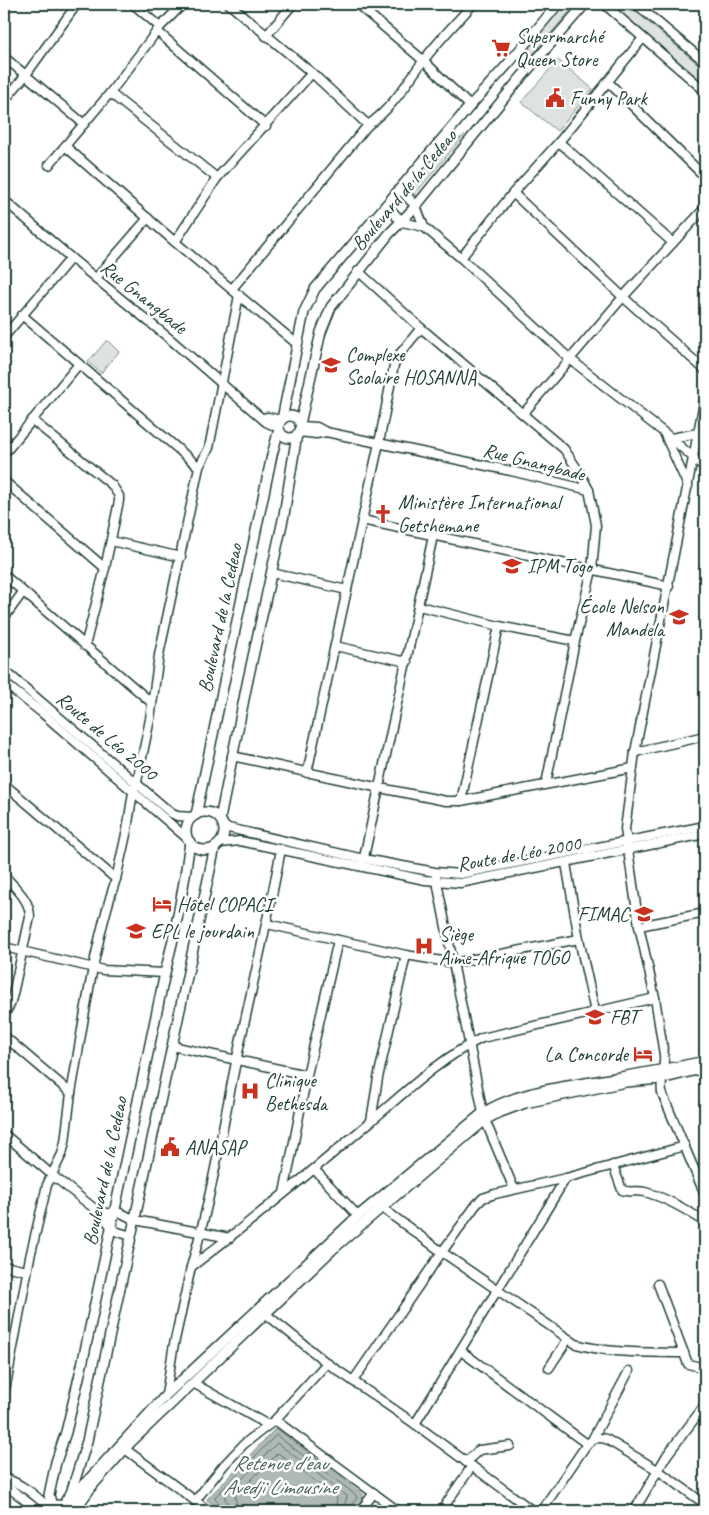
<svg xmlns="http://www.w3.org/2000/svg" width="709" height="1515" font-family="Caveat,sans-serif">
  <style>
    .green { fill: #dee3e2; stroke: #7e908b }
    .water { fill: #afbab7; stroke: #758883 }
    .lines { fill: none; stroke-linecap: round; stroke-linejoin: round }
    .shore { stroke: #596f68; stroke-width: 1 }
    .minor-casing { stroke: #1f3d34; stroke-width: 11 }
    .major-casing { stroke: #1f3d34; stroke-width: 12 }
    .minor { stroke: #fff; stroke-width: 8 }
    .major { stroke: #fff; stroke-width: 9 }
    .labels { text-anchor: middle; dominant-baseline: central; stroke-width: 5; stroke-linejoin: round; paint-order: stroke }
    .poi-label { font-size: 20px; fill: #1f3d34; stroke: #fff; text-anchor: start }
    .street-label { font-size: 20px; fill: #1f3d34; stroke: #fff }
    .water-label { font-size: 21px; font-style: italic; fill: #4a625b; stroke: #fff }
  </style>
  <rect width="100%" height="100%" fill="#fff"/>
  <filter id="ink" filterUnits="userSpaceOnUse"><feTurbulence type="fractalNoise" baseFrequency=".02" numOctaves="2"/><feDisplacementMap in="SourceGraphic" scale="10" xChannelSelector="R" yChannelSelector="G"/><feConvolveMatrix kernelMatrix="1 2 1 2 8 2 1 2 1" color-interpolation-filters="sRGB"/></filter>
  <g filter="url(#ink)">
    <g class="green">
      <polygon points="562,4 576,4 522,67 528,57 531,41"/>
      <polygon points="611,4 627,4 705,70 705,84"/>
      <polygon points="558,60 593,89 557,131 521,102"/>
      <polygon points="465,134 421,187 415,195 408,188 450,138 461,138"/>
      <polygon points="106,341 108,341 119,352 101,373 88,362"/>
    </g>
    <polygon class="water" points="275,1429 277,1429 363,1494 363,1498 353,1511 222,1511 207,1500 208,1498"/>
    <g class="lines">
      <g class="shore">
        <polyline points="224,1511 223,1506 216,1500 215,1497 276,1435 356,1495 357,1498 350,1507 349,1511"/>
        <polyline points="231,1511 230,1505 225,1499 225,1496 277,1443 347,1496 343,1511"/>
        <polyline points="238,1511 235,1496 278,1453 337,1498 335,1511"/>
      </g>
      <g class="minor-casing">
        <g id="minor">
          <polyline points="133,4 160,27"/>
          <polyline points="229,4 312,73 368,125"/>
          <polyline points="357,4 424,61 470,106"/>
          <polyline points="604,4 705,91"/>
          <polyline points="636,4 705,62"/>
          <polyline points="157,31 266,126"/>
          <polyline points="266,36 293,4"/>
          <polyline points="4,57 84,124"/>
          <polyline points="608,82 705,177"/>
          <polyline points="110,93 217,178"/>
          <polyline points="4,101 25,76 77,4"/>
          <polyline points="559,142 673,243"/>
          <polyline points="65,146 175,242 297,344"/>
          <polyline points="49,165 110,93 160,27 183,4"/>
          <polyline points="513,193 623,297 705,370"/>
          <polyline points="4,200 71,258 170,339 266,422 279,428"/>
          <polyline points="416,206 424,227"/>
          <polyline points="402,222 424,227 461,258 570,359 671,438 705,468"/>
          <polyline points="175,242 217,178 312,73"/>
          <polyline points="461,258 513,193 559,142 643,38"/>
          <polyline points="358,271 421,328 564,449 580,473 589,490"/>
          <polyline points="96,278 148,218"/>
          <path d="M232 289 368 125C392 109 407 82 424 60 439 40 457 22 473 4"/>
          <polyline points="22,315 199,467"/>
          <polyline points="4,337 71,258"/>
          <path d="M705 397 635 752 625 829 639 926 655 998 664 1055C665 1068 660 1080 662 1093L705 1195"/>
          <polyline points="523,414 623,297 705,208"/>
          <polyline points="263,418 268,417 281,420"/>
          <polyline points="32,420 112,485 119,496 119,501 105,568 85,646"/>
          <polyline points="300,426 317,427 326,432 511,471 589,490 596,525 592,570 575,641 546,784"/>
          <polyline points="299,432 316,434 326,432"/>
          <polyline points="665,435 688,486"/>
          <polyline points="671,438 698,433"/>
          <polyline points="4,454 79,364"/>
          <polyline points="4,481 105,568"/>
          <polyline points="362,520 669,586"/>
          <polyline points="111,541 181,557"/>
          <polyline points="272,573 347,590"/>
          <polyline points="4,575 152,703"/>
          <polyline points="419,606 499,626 575,641"/>
          <polyline points="4,618 23,592"/>
          <polyline points="335,646 407,662"/>
          <polyline points="4,670 171,813 177,816 193,817"/>
          <polyline points="4,683 41,712 188,839"/>
          <polyline points="703,737 705,724"/>
          <polyline points="635,752 705,736"/>
          <polyline points="232,756 380,788 446,801 461,801 633,768"/>
          <polyline points="307,773 379,443 394,365 398,356 421,328"/>
          <path d="M4 784 116 879C93 947 84 1022 71 1093"/>
          <polyline points="461,801 499,626"/>
          <polyline points="224,827 364,859 435,872 460,874 705,826"/>
          <polyline points="220,843 240,841 425,880 460,883 705,834"/>
          <polyline points="363,862 433,536"/>
          <polyline points="566,863 579,939 595,1012"/>
          <path d="M4 875C15 888 30 899 30 917L13 994 10 1005 4 1015"/>
          <polyline points="436,877 483,1113"/>
          <polyline points="116,879 127,830 133,792 137,782 150,719 159,655 199,467 209,448 239,295"/>
          <polyline points="267,924 406,955 454,963 579,939"/>
          <polyline points="639,926 705,913"/>
          <polyline points="4,947 103,970 165,973"/>
          <polyline points="4,1036 71,1093 65,1142 62,1154 47,1185 30,1257 4,1396"/>
          <polyline points="172,1046 307,1075"/>
          <polyline points="485,1120 514,1189"/>
          <polyline points="371,1121 378,1078 406,955"/>
          <polyline points="4,1134 52,1175 100,1213 115,1231 131,1236"/>
          <path d="M613 1165 622 1190C629 1193 637 1190 645 1192 667 1198 687 1210 705 1222"/>
          <polyline points="314,1169 358,1216"/>
          <polyline points="284,1193 307,1075 338,940"/>
          <path d="M378 1205 442 1252 576 1344C611 1354 648 1352 684 1353"/>
          <polyline points="100,1213 121,1213 135,1220 230,1238"/>
          <polyline points="4,1266 27,1271"/>
          <path d="M191 1267C211 1200 222 1130 236 1062 251 991 268 921 281 849"/>
          <polyline points="658,1284 688,1364 705,1368"/>
          <polyline points="266,1314 327,1363 415,1424 533,1511"/>
          <polyline points="461,1351 587,1444"/>
          <polyline points="549,1368 568,1339"/>
          <polyline points="353,1381 442,1252 476,1205 483,1198 495,1194 566,1178 685,1146"/>
          <polyline points="193,1383 268,1425"/>
          <path d="M166 1395 173 1349 191 1267C252 1221 311 1172 369 1123 403 1094 442 1057 482 1038L655 998"/>
          <polyline points="275,1420 398,1511"/>
          <polyline points="415,1424 566,1178"/>
          <polyline points="593,1438 629,1371"/>
          <polyline points="125,1449 209,1511"/>
          <polyline points="466,1462 479,1450 510,1446"/>
          <path d="M4 1478C21 1483 35 1495 48 1507"/>
          <polyline points="4,1481 8,1487 39,1511"/>
          <polyline points="195,1501 224,1465 244,1444 275,1420 327,1363"/>
          <polyline points="360,1511 374,1493"/>
          <polyline points="441,1511 472,1466"/>
          <path d="M541 1511 587 1444C594 1438 597 1437 606 1439L659 1471 705 1504"/>
          <polyline points="634,1511 667,1455 705,1405"/>
        </g>
      </g>
      <g class="major-casing">
        <g id="major">
          <polyline points="400,189 416,206"/>
          <polyline points="386,205 402,222"/>
          <circle cx="290" cy="427" r="11"/>
          <polyline points="282,419 304,312 315,289 470,106 508,64 558,4"/>
          <polyline points="300,424 321,332 331,307 389,234 416,206 518,81 585,4"/>
          <circle cx="205" cy="831" r="19"/>
          <polyline points="196,815 272,455 279,429"/>
          <polyline points="220,819 247,684 284,515 297,434"/>
          <polyline points="66,1500 71,1493 87,1441 215,847"/>
          <path d="M52 1506 49 1495 56 1462 66 1432 82 1365 165 973C176 930 184 886 190 842"/>
          <path d="M66 1507 80 1489 166 1395 358 1216 483 1113C514 1094 549 1089 585 1083 625 1076 665 1070 705 1061"/>
          <path d="M45 1511 48 1507C56 1504 64 1504 71 1510"/>
          <polyline points="74,1511 92,1486 131,1442 193,1383 333,1249 485,1120 498,1113 525,1103 626,1082 661,1079 705,1068"/>
        </g>
      </g>
      <use href="#minor" class="minor"/>
      <use href="#major" class="major"/>
    </g>
  </g>
  <defs>
    <g id="supermarket-bare" transform="scale(1.5)"><path d="M-6-5.5h2.5l.6 2H6L4.5 2H-2.5L-4.4-4H-6ZM-1.5 3.2a1.3 1.3 0 1 0 .1 0ZM3 3.2a1.3 1.3 0 1 0 .1 0Z" fill="#c8321e" stroke="#fff" stroke-width="2.5" paint-order="stroke"/></g>
    <g id="civic-bare" transform="scale(1.5)"><path d="M-.6-6.5H3V-4.5H.6V-3L4-1V1h2V6H-6V1h2V-1L-.6-3ZM-1.2 2.5V6h2.4V2.5Z" fill="#c8321e" stroke="#fff" stroke-width="2.5" paint-order="stroke"/></g>
    <g id="school-bare" transform="scale(1.5)"><path d="M0-5L7-2L0 1L-7-2ZM-4 1L0 2.5L4 1V4Q0 6-4 4Z" fill="#c8321e" stroke="#fff" stroke-width="2.5" paint-order="stroke"/></g>
    <g id="church-bare" transform="scale(1.5)"><path d="M-1.2-6h2.4v3.5h3.3v2.4h-3.3V6h-2.4V-.1h-3.3v-2.4h3.3Z" fill="#c8321e" stroke="#fff" stroke-width="2.5" paint-order="stroke"/></g>
    <g id="university-bare" transform="scale(1.5)"><path d="M0-5L7-2L0 1L-7-2ZM-4 1L0 2.5L4 1V4Q0 6-4 4Z" fill="#c8321e" stroke="#fff" stroke-width="2.5" paint-order="stroke"/></g>
    <g id="hotel-bare" transform="scale(1.5)"><path d="M-6-4.5h1.5V1H6V5H4.5V3h-9V5H-6ZM-4 0a1.8 1.8 0 1 1 3.6 0ZM.5 0V-2.5h3Q6-2.5 6 0Z" fill="#c8321e" stroke="#fff" stroke-width="2.5" paint-order="stroke"/></g>
    <g id="hospital-bare" transform="scale(1.5)"><path d="M-5-5h3v3.5h4V-5h3V5h-3V1.5h-4V5h-3Z" fill="#c8321e" stroke="#fff" stroke-width="2.5" paint-order="stroke"/></g>
  </defs>
  <g fill-rule="evenodd">
    <use href="#supermarket-bare" x="501" y="48"/>
    <use href="#civic-bare" x="555" y="98"/>
    <use href="#school-bare" x="331" y="365"/>
    <use href="#church-bare" x="383" y="514"/>
    <use href="#university-bare" x="512" y="566"/>
    <use href="#school-bare" x="679" y="617"/>
    <use href="#hotel-bare" x="162" y="904"/>
    <use href="#university-bare" x="644" y="914"/>
    <use href="#school-bare" x="136" y="931"/>
    <use href="#hospital-bare" x="424" y="946"/>
    <use href="#university-bare" x="595" y="1017"/>
    <use href="#hotel-bare" x="643" y="1054"/>
    <use href="#hospital-bare" x="250" y="1091"/>
    <use href="#civic-bare" x="170" y="1147"/>
  </g>
  <g class="labels">
    <g class="poi-label">
      <text x="516" y="36">Supermarché<tspan x="516" dy="23">Queen Store</tspan></text>
      <text x="570" y="98">Funny Park</text>
      <text x="346" y="354">Complexe<tspan x="346" dy="23">Scolaire HOSANNA</tspan></text>
      <text x="398" y="502">Ministère International<tspan x="398" dy="23">Getshemane</tspan></text>
      <text x="527" y="566">IPM Togo</text>
      <text x="664" y="606" text-anchor="end">École Nelson<tspan x="664" dy="23">Mandela</tspan></text>
      <text x="177" y="904">Hôtel COPACI</text>
      <text x="629" y="914" text-anchor="end">FIMAC</text>
      <text x="151" y="931">EPL le jourdain</text>
      <text x="439" y="934">Siège<tspan x="439" dy="23">Aime-Afrique TOGO</tspan></text>
      <text x="610" y="1017">FBT</text>
      <text x="628" y="1054" text-anchor="end">La Concorde</text>
      <text x="265" y="1080">Clinique<tspan x="265" dy="23">Bethesda</tspan></text>
      <text x="185" y="1147">ANASAP</text>
    </g>
    <g class="street-label">
      <text transform="translate(404 190) rotate(-50)">Boulevard de la Cedeao</text>
      <text transform="translate(144 297) rotate(39)">Rue Gnangbade</text>
      <text transform="translate(534 462) rotate(14)">Rue Gnangbade</text>
      <text transform="translate(220 618) rotate(-78)">Boulevard de la Cedeao</text>
      <text transform="translate(107 736) rotate(40)">Route de Léo 2000</text>
      <text transform="translate(519 854) rotate(-10)">Route de Léo 2000</text>
      <text transform="translate(105 1171) rotate(-78)">Boulevard de la Cedeao</text>
    </g>
    <g class="water-label">
      <text x="280" y="1463">Retenue d'eau<tspan x="280" dy="24">Avedji Limousine</tspan></text>
    </g>
  </g>
  <rect width="709" height="1515" fill="none" stroke="#fff" stroke-width="20"/>
  <rect x="10" y="10" width="689" height="1495" fill="none" stroke="#1f3d34" stroke-width="2" filter="url(#ink)"/>
</svg>
